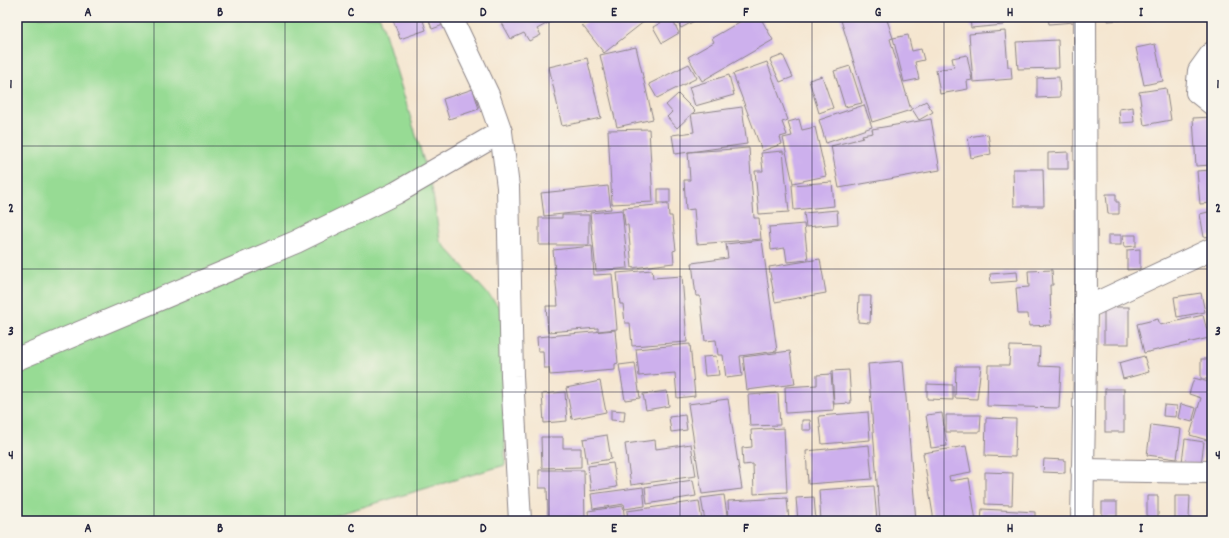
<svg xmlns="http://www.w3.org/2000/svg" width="1229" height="538" font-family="Dekko,sans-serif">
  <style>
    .green { fill: #97db94; stroke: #5c7e68 }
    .building { fill: #cdb0ed }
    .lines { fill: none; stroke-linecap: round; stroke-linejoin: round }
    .minor-casing { stroke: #8c8486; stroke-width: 24 }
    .minor { stroke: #fff; stroke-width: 22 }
    .grid { fill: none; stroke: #22223b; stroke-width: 1; stroke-opacity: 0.55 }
    .neatline { fill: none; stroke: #22223b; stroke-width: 1.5 }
    .grid-label { font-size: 13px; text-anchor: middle; font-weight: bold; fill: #22223b }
  </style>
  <rect width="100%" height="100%" fill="#f7f3e8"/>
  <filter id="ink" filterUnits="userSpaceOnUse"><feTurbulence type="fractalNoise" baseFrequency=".025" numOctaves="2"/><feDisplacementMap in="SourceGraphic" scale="8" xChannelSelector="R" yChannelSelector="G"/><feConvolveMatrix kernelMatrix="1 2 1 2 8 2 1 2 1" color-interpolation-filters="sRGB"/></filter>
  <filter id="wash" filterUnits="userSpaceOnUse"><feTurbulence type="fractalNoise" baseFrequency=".012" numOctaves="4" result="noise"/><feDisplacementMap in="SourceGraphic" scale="16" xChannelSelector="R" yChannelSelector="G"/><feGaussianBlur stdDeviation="0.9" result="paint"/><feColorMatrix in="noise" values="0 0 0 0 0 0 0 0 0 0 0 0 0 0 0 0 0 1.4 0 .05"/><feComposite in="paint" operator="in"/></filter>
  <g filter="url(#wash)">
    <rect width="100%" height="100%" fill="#f5e6d0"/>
    <polygon class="green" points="17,17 380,17 432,188 440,241 505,313 505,465 329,517 329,521 17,521"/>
    <g id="blocks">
      <g class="building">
        <polygon points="392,17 422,17 426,30 400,39"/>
        <polygon points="428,17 443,17 446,24 432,29"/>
        <polygon points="512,17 516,18 559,17 537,29 541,35 529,41 524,33 511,39 502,23"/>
        <polygon points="593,17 650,17 604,53 582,25"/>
        <polygon points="671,17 679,33 662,43 653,27"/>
        <polygon points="674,17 702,17 681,28"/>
        <polygon points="748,17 760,17 773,40 702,81 688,57 714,42 712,38"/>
        <polygon points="840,17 886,17 893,38 890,39 911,110 872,122"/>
        <polygon points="970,17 1003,17 1004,25 971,28"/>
        <polygon points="1048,17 1073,17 1074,22 1049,24"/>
        <polygon points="1108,17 1121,17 1121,20 1108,21"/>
        <polygon points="1126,17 1178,17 1178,18 1126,20"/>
        <polygon points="1005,31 1008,67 1011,67 1012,79 973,82 969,34"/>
        <polygon points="908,35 912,51 921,49 924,60 915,62 919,79 904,82 893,38"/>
        <polygon points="1058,40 1059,68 1018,69 1016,42"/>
        <polygon points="1155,44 1163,81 1144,85 1136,48"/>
        <polygon points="636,47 653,119 617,127 600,55"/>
        <polygon points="783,55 793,77 780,82 770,60"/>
        <polygon points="967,55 972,80 967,81 968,89 940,94 936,70 954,67 952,58"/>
        <polygon points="587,58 601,118 562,126 549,67"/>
        <polygon points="767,62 788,120 782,122 787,135 780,137 782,144 762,151 733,74"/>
        <polygon points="689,64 697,78 657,98 649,84"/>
        <polygon points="850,66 862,103 845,107 834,71"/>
        <polygon points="729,75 734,95 695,106 689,87"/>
        <polygon points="822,76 833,108 819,113 809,80"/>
        <polygon points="1059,77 1060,97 1037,98 1037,78"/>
        <polygon points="1166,88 1171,120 1144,125 1139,92"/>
        <polygon points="473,89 479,109 449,119 443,99"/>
        <polygon points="678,94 695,111 677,128 667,117 672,112 666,105"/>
        <polygon points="926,101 933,112 919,120 912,109"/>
        <polygon points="864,105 872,127 826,143 819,120"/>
        <polygon points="742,107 747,144 675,154 672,135 694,132 691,114"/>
        <polygon points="1133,107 1134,122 1120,123 1119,109"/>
        <polygon points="1212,117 1212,165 1196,166 1193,118"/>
        <polygon points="799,119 802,130 815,127 826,176 793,183 783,138 792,136 788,122"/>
        <polygon points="931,119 940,170 839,188 831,146 863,138 862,135 873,133 872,129"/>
        <polygon points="649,129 653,202 612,204 608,130"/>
        <polygon points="988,134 991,154 971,158 968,137"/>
        <polygon points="749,148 754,218 759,218 761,239 697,244 694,209 686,210 684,180 690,180 688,152"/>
        <polygon points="783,151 789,212 759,214 755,171 763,171 761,153"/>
        <polygon points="1068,152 1068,169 1048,169 1048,153"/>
        <polygon points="1013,169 1043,169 1044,206 1014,206"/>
        <polygon points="1212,170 1212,203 1200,204 1197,171"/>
        <polygon points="832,182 834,206 794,210 792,185"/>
        <polygon points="608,186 611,209 544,216 541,193"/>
        <rect x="658" y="189" width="12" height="14"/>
        <polygon points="1106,194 1116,194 1116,202 1119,202 1119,214 1108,214"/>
        <polygon points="668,204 669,216 672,216 676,250 673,251 674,263 632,268 628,225 625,225 623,208"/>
        <polygon points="622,210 628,268 596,271 590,213"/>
        <polygon points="837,210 838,224 806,227 804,213"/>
        <polygon points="1212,211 1212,236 1204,237 1200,214"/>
        <polygon points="562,215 589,215 589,245 539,245 539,218 562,218"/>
        <polygon points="804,224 808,260 787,262 785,248 771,250 769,227"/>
        <rect x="1108" y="235" width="13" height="10"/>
        <polygon points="1123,235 1136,235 1136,246 1124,247"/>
        <polygon points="762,240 777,351 740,356 742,376 726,378 723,355 718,355 716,340 705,341 700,296 696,296 692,263 728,258 726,244"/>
        <polygon points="592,246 594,275 612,274 617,329 598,331 598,328 548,332 546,306 558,306 553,250"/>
        <polygon points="1140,249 1140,269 1127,270 1127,250"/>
        <polygon points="820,259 826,293 775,302 769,267"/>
        <polygon points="652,270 653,278 682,276 687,342 632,346 630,323 625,323 623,304 620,304 617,273"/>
        <polygon points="1052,270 1053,285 1050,285 1051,325 1029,326 1028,314 1018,314 1016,288 1029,287 1028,271"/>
        <polygon points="1017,272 1018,281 991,283 990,274"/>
        <polygon points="1201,293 1205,312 1177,317 1174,297"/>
        <polygon points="859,296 871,296 870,323 858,322"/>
        <rect x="1104" y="307" width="25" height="37"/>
        <polygon points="1203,315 1209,338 1144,353 1137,324 1158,319 1160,325"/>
        <polygon points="615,330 618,363 615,364 615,370 550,375 549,368 544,368 543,351 538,351 537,337"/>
        <polygon points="690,344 695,396 677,398 675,373 639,376 636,349"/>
        <polygon points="1010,346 1040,347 1039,366 1061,367 1059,408 987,406 988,365 1009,365"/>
        <polygon points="790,351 795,384 747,390 743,357"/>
        <polygon points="716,356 719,375 705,376 703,357"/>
        <polygon points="1144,356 1149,372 1123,379 1119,363"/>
        <rect x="1201" y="359" width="11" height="20"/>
        <polygon points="903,361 916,521 880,521 868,364"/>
        <polygon points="635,363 640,398 625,400 619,365"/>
        <polygon points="956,366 981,366 977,399 955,398"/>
        <polygon points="849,370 851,403 834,404 832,371"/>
        <polygon points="831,374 834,410 786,413 785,387 817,385 817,375"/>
        <polygon points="1194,378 1212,383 1212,422 1207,440 1190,435 1201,398 1189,394"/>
        <polygon points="600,381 606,412 572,419 566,388"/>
        <polygon points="927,384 953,385 953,400 927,399"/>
        <rect x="1105" y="389" width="19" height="43"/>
        <polygon points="667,391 669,406 646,410 643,394"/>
        <polygon points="565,392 567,421 544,423 542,394"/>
        <polygon points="778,393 780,425 750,426 748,395"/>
        <polygon points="728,399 742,489 702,494 688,404"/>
        <polygon points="1181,404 1196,408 1192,422 1178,418"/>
        <polygon points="1164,405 1177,406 1176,417 1163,416"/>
        <polygon points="611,410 625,411 624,421 611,420"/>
        <polygon points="868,412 870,440 822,444 819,416"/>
        <polygon points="942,413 947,446 931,448 926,415"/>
        <polygon points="685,415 687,430 671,432 669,417"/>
        <polygon points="946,415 981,415 980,432 946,432"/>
        <polygon points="986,418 1016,419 1015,457 985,456"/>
        <polygon points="802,420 810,420 811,430 802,430"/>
        <polygon points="1151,425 1181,429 1177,459 1147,455"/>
        <polygon points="784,428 787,492 754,494 753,464 743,465 742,448 752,447 751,430"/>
        <polygon points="607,435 611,459 587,463 583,439"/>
        <polygon points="541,437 563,437 563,448 581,448 581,467 542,468"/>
        <polygon points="1185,439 1204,442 1201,465 1182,462"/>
        <polygon points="655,440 656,449 691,444 696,476 631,485 625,444"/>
        <polygon points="869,445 872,479 808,484 806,451"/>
        <polygon points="966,446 971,472 949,476 950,481 969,478 976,521 934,521 923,453"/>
        <polygon points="1044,459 1065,460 1065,473 1043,472"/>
        <polygon points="613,463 617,487 591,491 588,466"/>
        <polygon points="539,470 584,470 585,521 548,521 547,488 539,488"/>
        <polygon points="985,472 1013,473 1012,505 985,504"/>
        <polygon points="693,480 696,496 647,504 645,487"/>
        <polygon points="874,486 877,521 821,521 819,490"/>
        <polygon points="643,487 645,506 625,509 624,504 593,509 591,494"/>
        <polygon points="724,495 728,521 705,521 701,498"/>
        <polygon points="1147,496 1158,496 1158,519 1175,519 1175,496 1190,496 1189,519 1205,519 1205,521 1125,521 1125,518 1147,518"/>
        <polygon points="814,497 816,521 798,521 796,498"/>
        <polygon points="787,498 789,521 729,521 728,501"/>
        <polygon points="699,501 702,521 628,521 627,511"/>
        <rect x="1102" y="502" width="15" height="15"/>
        <polygon points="623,506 625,521 589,521 588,511"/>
        <polygon points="982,509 1035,512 1035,521 981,521"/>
      </g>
    </g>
  </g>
  <g filter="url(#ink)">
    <use href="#blocks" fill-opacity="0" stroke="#8c8486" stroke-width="1"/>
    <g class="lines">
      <g class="minor-casing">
        <g id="minor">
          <polyline points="451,17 488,95 501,132 508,187 512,376 520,521"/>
          <polyline points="1212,53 1199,71 1197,92 1212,104"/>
          <polyline points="1086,308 1212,249"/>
          <polyline points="17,359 296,242 396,193 501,132"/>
          <polyline points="1082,470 1212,472"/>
          <polyline points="1082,521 1086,308 1085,17"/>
        </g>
      </g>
      <use href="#minor" class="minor"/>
    </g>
  </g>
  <path class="grid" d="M154 17V521M285 17V521M417 17V521M549 17V521M680 17V521M812 17V521M944 17V521M1075 17V521M17 146H1212M17 269H1212M17 392H1212"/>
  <rect width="1229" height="538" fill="none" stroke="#f7f3e8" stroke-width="44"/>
  <rect x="22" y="22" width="1185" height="494" class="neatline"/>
  <g class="grid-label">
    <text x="88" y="16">A</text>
    <text x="220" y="16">B</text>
    <text x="351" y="16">C</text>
    <text x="483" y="16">D</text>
    <text x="614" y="16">E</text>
    <text x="746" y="16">F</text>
    <text x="878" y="16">G</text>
    <text x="1010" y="16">H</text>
    <text x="1141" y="16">I</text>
    <text x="11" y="88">1</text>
    <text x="1218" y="88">1</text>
    <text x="11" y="212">2</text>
    <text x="1218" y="212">2</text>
    <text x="11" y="335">3</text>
    <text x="1218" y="335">3</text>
    <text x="11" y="459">4</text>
    <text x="1218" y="459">4</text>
    <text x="88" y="532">A</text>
    <text x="220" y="532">B</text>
    <text x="351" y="532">C</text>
    <text x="483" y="532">D</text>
    <text x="614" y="532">E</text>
    <text x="746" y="532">F</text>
    <text x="878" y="532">G</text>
    <text x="1010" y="532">H</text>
    <text x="1141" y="532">I</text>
  </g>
</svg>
